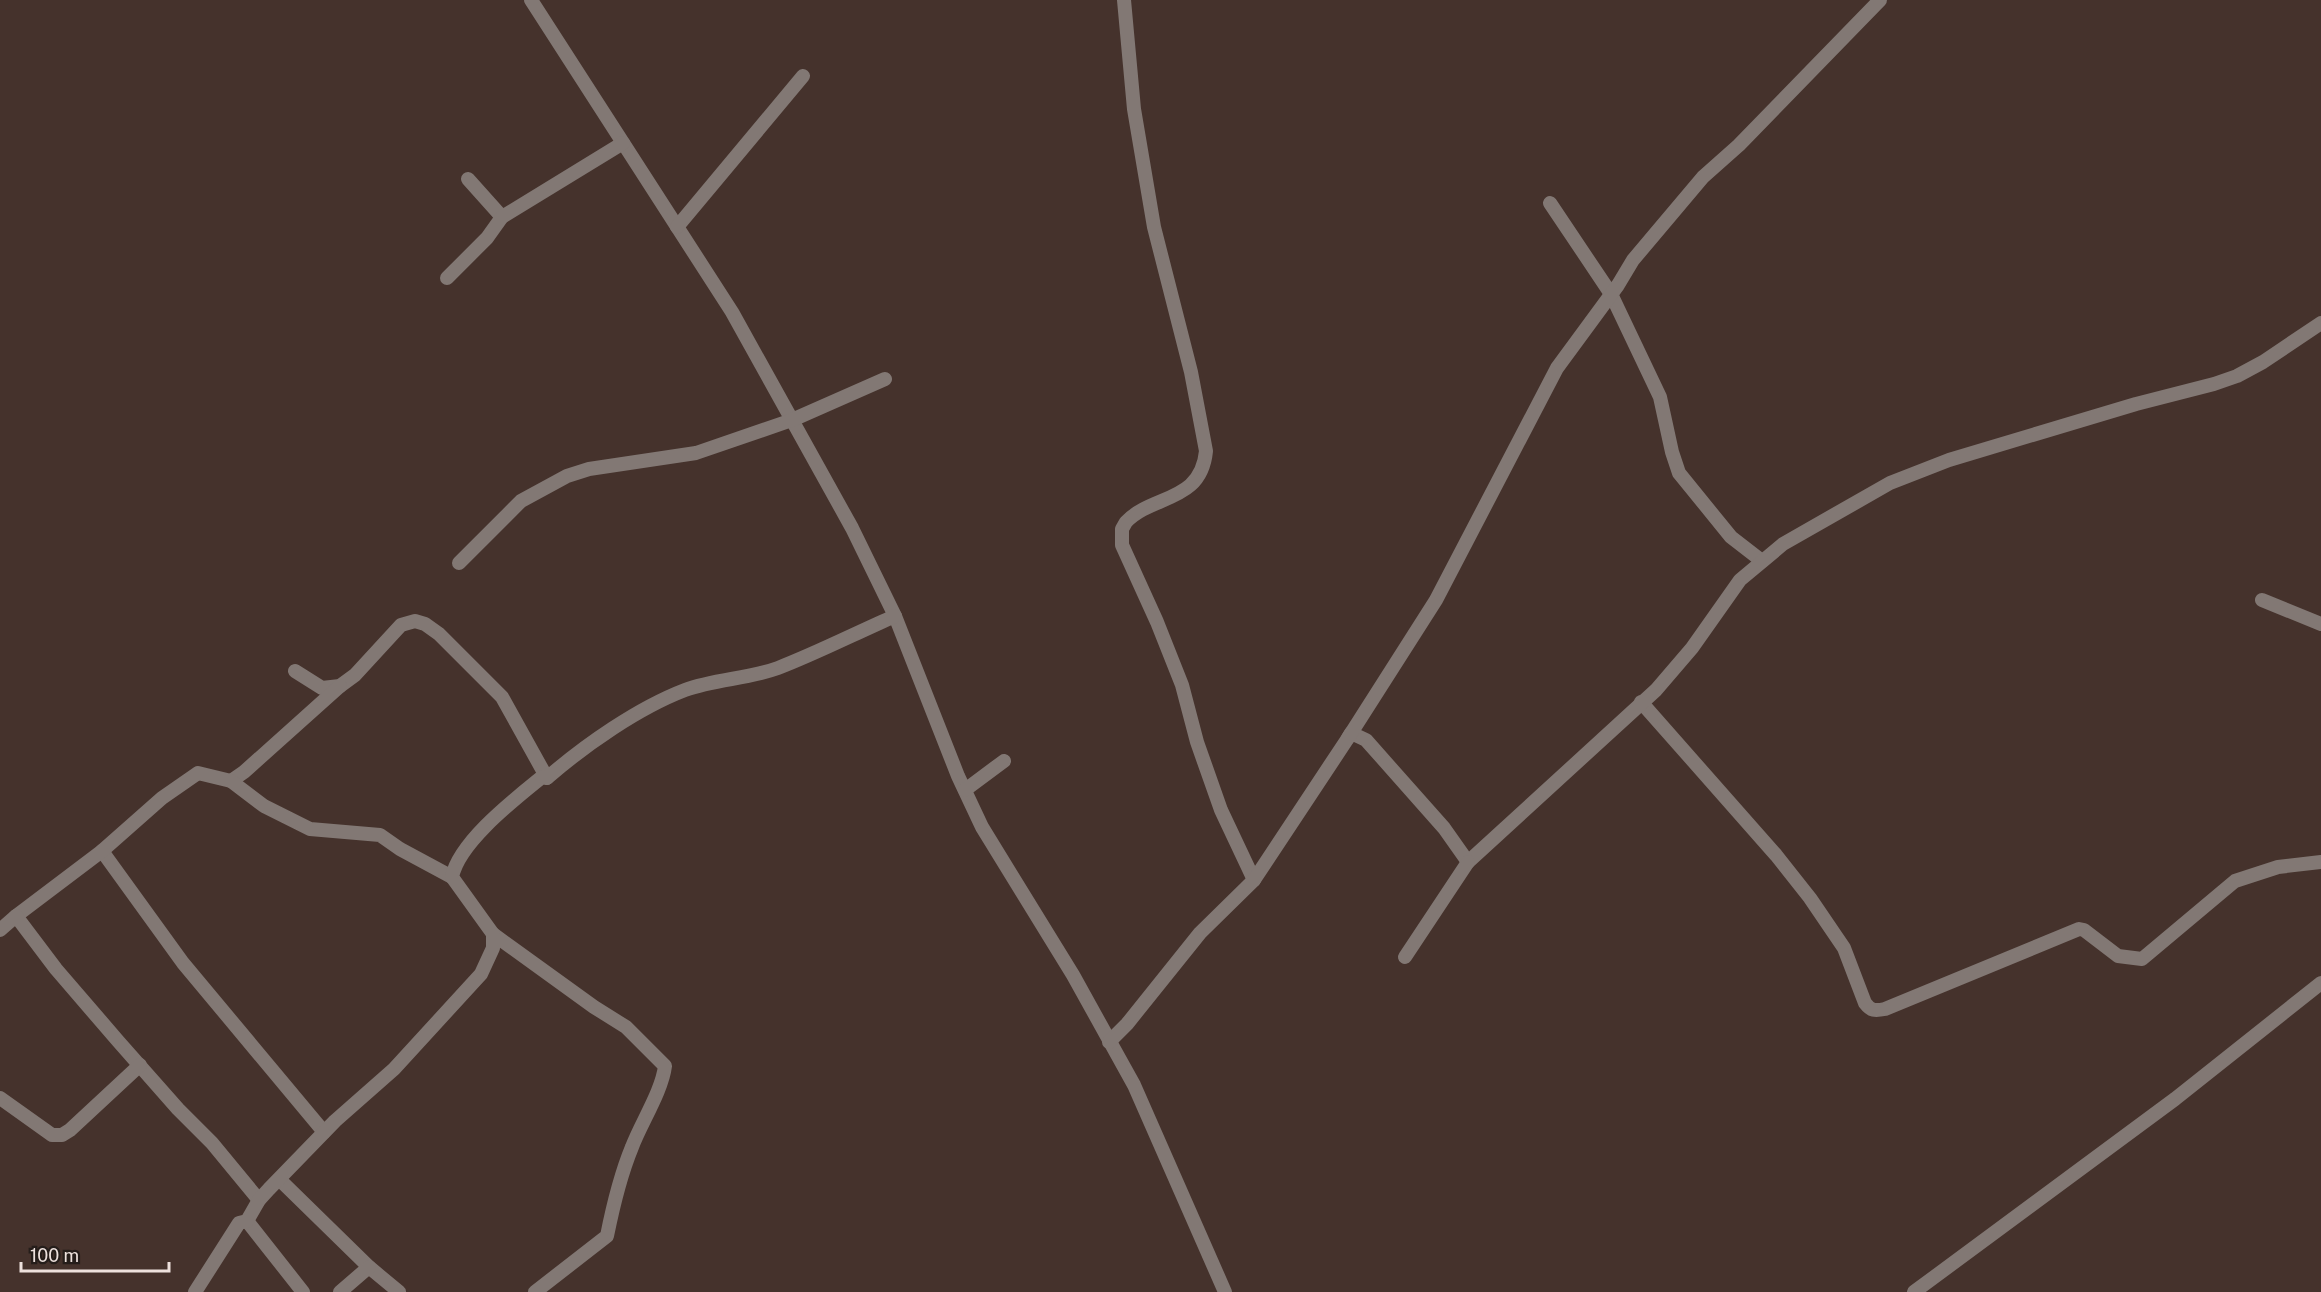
<svg xmlns="http://www.w3.org/2000/svg" width="2321" height="1292" font-family="'Public Sans',sans-serif">
  <style>
    .lines { fill: none; stroke-linecap: round; stroke-linejoin: round }
    .minor { stroke: #827874; stroke-width: 14 }
  </style>
  <rect width="100%" height="100%" fill="#45322c"/>
  <g class="lines">
    <g class="minor">
      <polyline points="531,0 732,312 852,528 895,616 958,776 982,827 1073,975 1134,1085 1225,1292"/>
      <path d="M1124 0 1134 109 1154 227 1191 372 1206 451C1201 503 1153 494 1126 522L1122 529V545L1157 622 1182 685 1197 742 1221 810 1254 880"/>
      <polyline points="468,179 502,217"/>
      <polyline points="1550,203 1611,294 1660,397 1672,452 1679,473 1731,537 1762,561"/>
      <polyline points="677,227 803,76"/>
      <polyline points="447,278 487,238 502,217 623,143"/>
      <polyline points="459,563 521,501 567,476 589,469 696,453 792,420 885,379"/>
      <polyline points="2262,600 2321,624"/>
      <polyline points="295,671 322,688 340,686 355,675 401,625 415,621 425,624 439,634 502,697 547,778"/>
      <path d="M1641 702 1776 855 1810 898 1844 948 1865 1003C1871 1011 1875 1011 1885 1009L2079 929 2084 930 2118 956 2142 959 2235 881 2278 867 2321 862"/>
      <polyline points="1348,738 1351,733 1366,740 1444,828 1468,862 1656,690 1692,648 1740,580 1783,544 1890,483 1949,460 2136,404 2214,384 2237,376 2263,362 2321,323"/>
      <polyline points="231,781 244,772 340,686"/>
      <polyline points="965,790 1004,761"/>
      <polyline points="102,851 183,963 324,1132"/>
      <polyline points="16,916 102,851 162,798 198,773 231,781 264,806 310,829 380,835 400,849 452,877"/>
      <polyline points="0,930 16,916 56,969 118,1041 178,1109 212,1143 259,1200"/>
      <path d="M493 934 594 1007 626 1027 665 1066C662 1091 641 1123 632 1147 620 1176 613 1206 607 1236L535 1292"/>
      <polyline points="1405,957 1468,862"/>
      <polyline points="1109,1042 1127,1024 1200,933 1254,880 1348,738 1436,600 1557,368 1618,285 1633,260 1703,177 1739,145 1880,0"/>
      <polyline points="0,1098 52,1135 62,1135 70,1130 140,1065"/>
      <polyline points="280,1180 369,1267 399,1292"/>
      <polyline points="247,1221 303,1292"/>
      <path d="M195 1292 239 1223 247 1221 259 1200 269 1189 335 1121 394 1069 481 974 493 948V934L452 877C459 842 515 799 542 777L547 778C585 745 638 708 685 690 715 679 748 679 778 668 817 653 856 633 895 616"/>
      <polyline points="340,1292 369,1267"/>
      <polyline points="1914,1292 2175,1099 2321,983"/>
    </g>
  </g>
  <path d="M21 1262v9h148v-9" fill="none" stroke="#ede1dd" stroke-width="3"/>
  <text x="30" y="1262" font-size="18" fill="#ede1dd" stroke="#251d1a" stroke-width="4.5" paint-order="stroke">100 m</text>
</svg>
